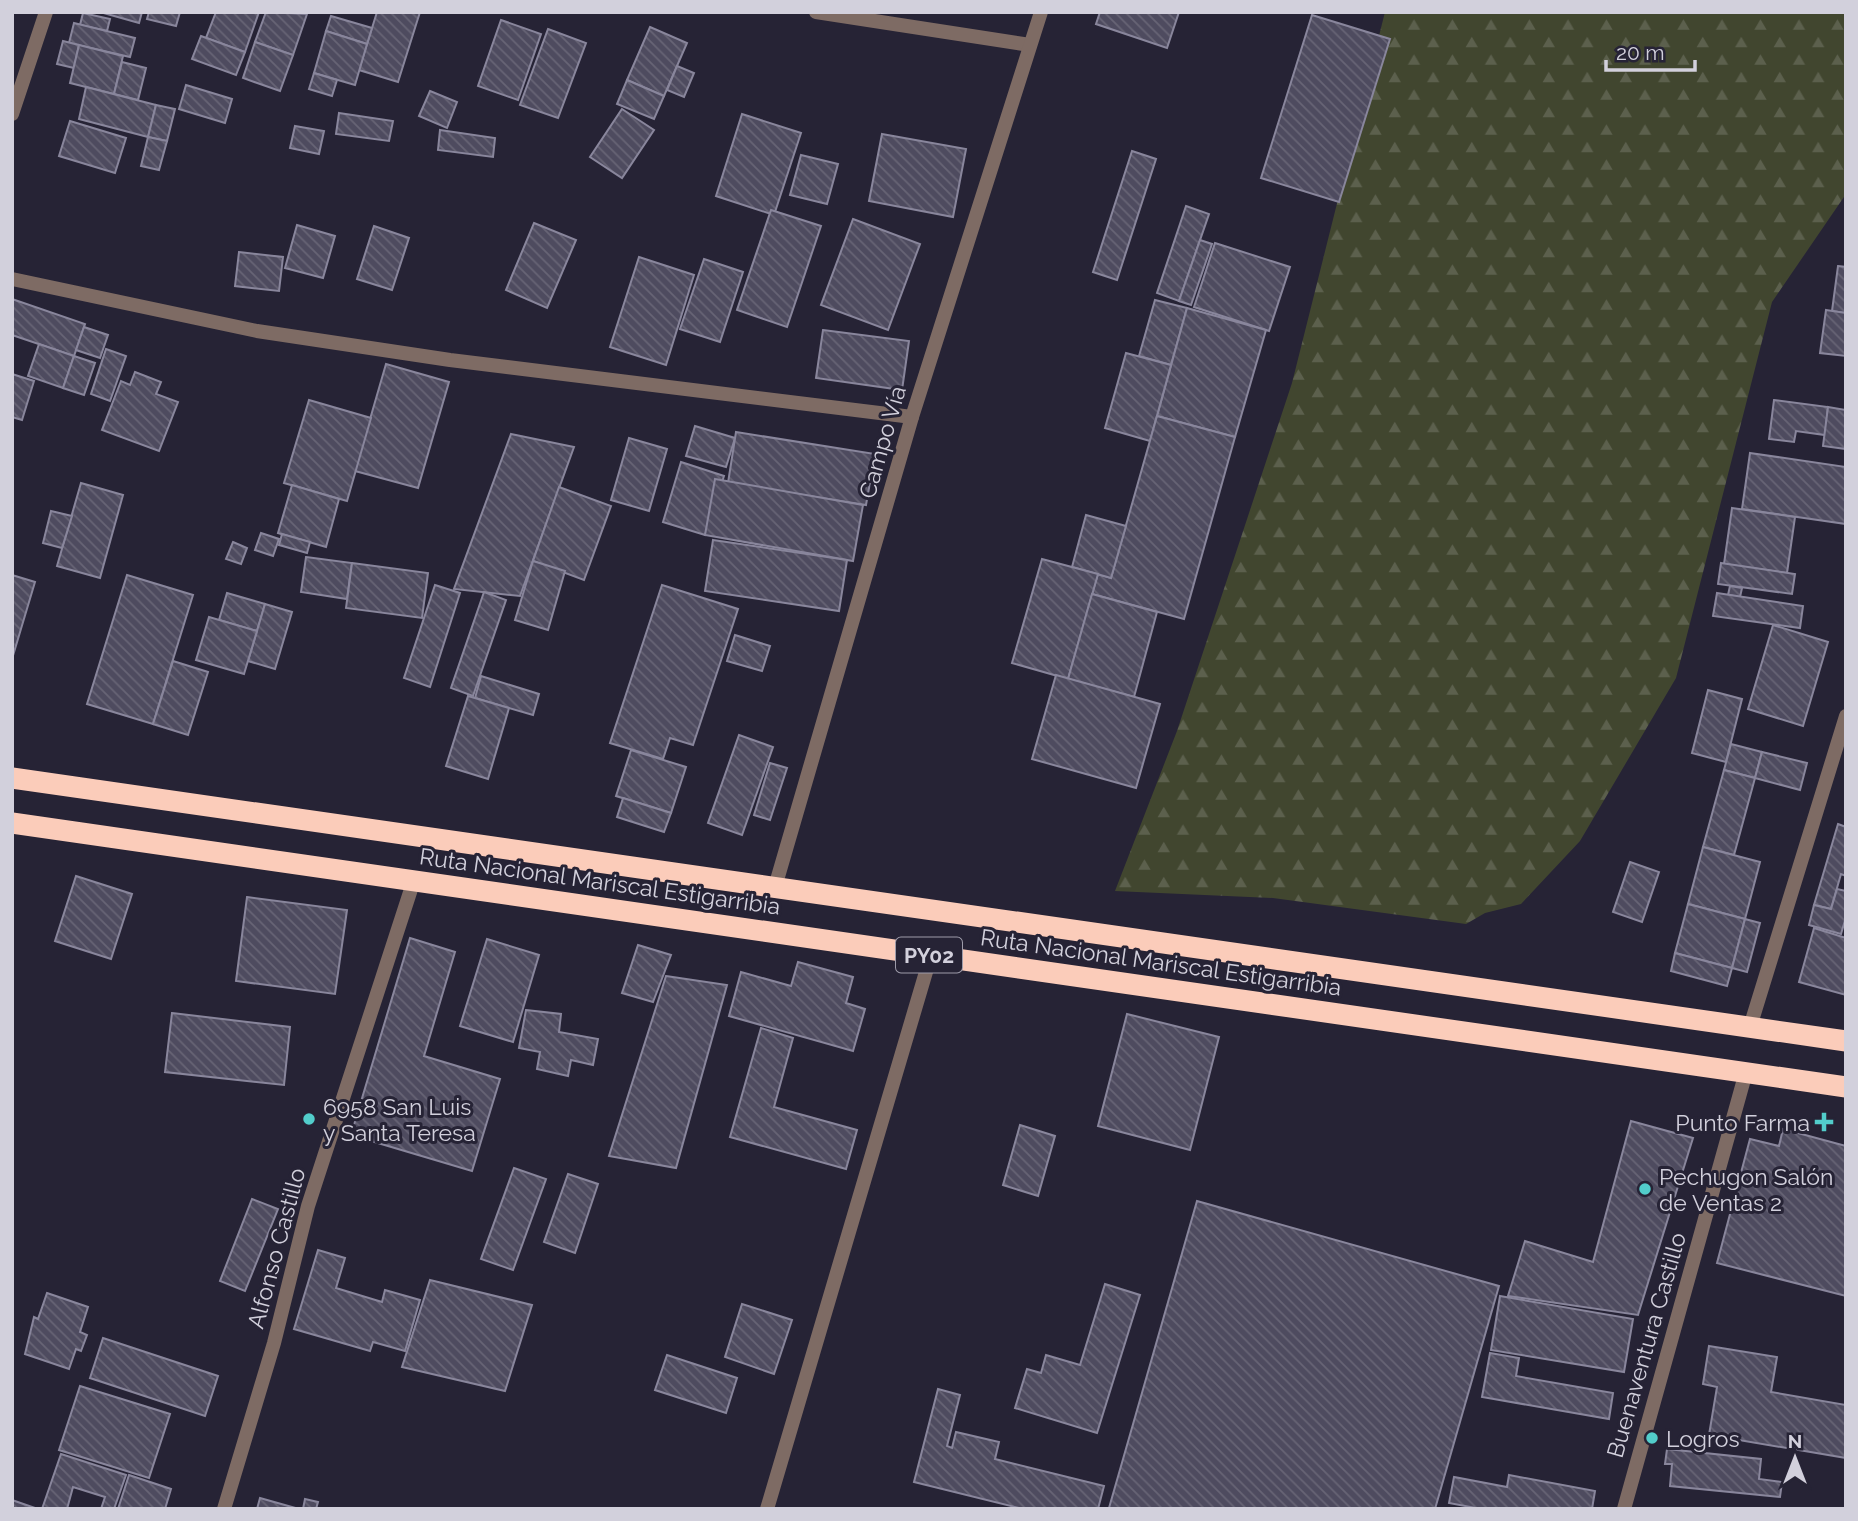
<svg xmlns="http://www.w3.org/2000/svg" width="1858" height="1521" font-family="Raleway,sans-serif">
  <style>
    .forest { fill: url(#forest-firs) }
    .building { fill: url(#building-back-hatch); stroke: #89869c; stroke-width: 2 }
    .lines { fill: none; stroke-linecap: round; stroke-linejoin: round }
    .street { stroke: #7e6b64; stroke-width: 14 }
    .highway { stroke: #fbccba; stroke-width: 21 }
    .poi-dot { fill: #52cdcb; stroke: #262335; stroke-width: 2.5 }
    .labels { text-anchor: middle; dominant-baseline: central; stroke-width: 6; stroke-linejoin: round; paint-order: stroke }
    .shield { fill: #262335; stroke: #9e9caa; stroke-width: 2 }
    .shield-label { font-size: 21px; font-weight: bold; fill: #d2d0dc }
    .street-label { font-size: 23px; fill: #d2d0dc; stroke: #262335 }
    .poi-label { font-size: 23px; fill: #d2d0dc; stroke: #262335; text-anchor: start }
  </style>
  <defs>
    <pattern id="forest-firs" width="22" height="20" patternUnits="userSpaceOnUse" patternTransform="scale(1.75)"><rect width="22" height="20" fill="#41462f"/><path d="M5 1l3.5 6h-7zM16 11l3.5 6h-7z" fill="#5c604d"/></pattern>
    <pattern id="building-back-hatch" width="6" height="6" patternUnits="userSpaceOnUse" patternTransform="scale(1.75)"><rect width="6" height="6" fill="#4e4b5f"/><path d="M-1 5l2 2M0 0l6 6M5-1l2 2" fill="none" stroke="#676475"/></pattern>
  </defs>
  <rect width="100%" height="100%" fill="#262335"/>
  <polygon class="forest" points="1385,12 1846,12 1846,194 1772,302 1676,678 1580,841 1521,904 1485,913 1466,924 1273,898 1115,891 1177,731 1292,383"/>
  <g class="building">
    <polygon points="100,12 142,12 139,23"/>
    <polygon points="149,12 180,12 176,26 147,19"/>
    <polygon points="216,12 259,12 245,52 206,38"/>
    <polygon points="266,12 307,14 293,55 255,42"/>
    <polygon points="377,12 420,12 398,82 359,70"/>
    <polygon points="1100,12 1179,12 1167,48 1096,24"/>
    <polygon points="83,13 110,19 107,31 80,25"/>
    <polygon points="1312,15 1390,39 1339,202 1261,178"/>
    <polygon points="331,16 372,28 367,44 326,31"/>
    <polygon points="501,20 541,34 518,100 478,86"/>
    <polygon points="74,23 135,38 130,57 69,43"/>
    <polygon points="650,27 687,43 664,96 627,80"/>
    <polygon points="548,29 586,43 558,118 520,105"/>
    <polygon points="326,31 367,44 355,85 314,73"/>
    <polygon points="201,36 245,52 236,75 192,59"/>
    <polygon points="63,41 79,45 74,68 57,64"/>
    <polygon points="255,42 293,55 280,91 243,78"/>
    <polygon points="79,45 123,56 114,94 70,83"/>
    <polygon points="122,62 146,68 138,100 114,94"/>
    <polygon points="677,66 694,73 684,97 667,90"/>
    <polygon points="314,73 337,80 332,96 309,89"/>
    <polygon points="627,80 664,96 654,119 617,104"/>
    <polygon points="186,85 232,99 225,123 179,109"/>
    <polygon points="86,87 156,105 148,137 79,119"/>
    <polygon points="430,91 457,102 447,128 419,116"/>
    <polygon points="156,105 175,109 167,141 148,137"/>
    <polygon points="622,109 654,130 622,178 590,157"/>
    <polygon points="339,113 393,121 389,141 336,134"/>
    <polygon points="742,114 801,133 774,215 716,196"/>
    <polygon points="70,121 126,138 115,173 59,156"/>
    <polygon points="295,126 324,131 319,154 290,148"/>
    <polygon points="440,130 495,138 493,157 438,150"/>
    <polygon points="882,134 966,149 953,217 869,201"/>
    <polygon points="148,137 167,141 159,170 141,166"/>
    <polygon points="1132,151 1156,159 1117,280 1093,272"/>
    <polygon points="801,155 838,164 827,204 790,195"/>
    <polygon points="1186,206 1209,214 1179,301 1157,293"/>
    <polygon points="771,210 821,226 787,327 737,310"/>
    <polygon points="853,219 920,244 888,330 821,305"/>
    <polygon points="534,223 576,240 547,308 506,290"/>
    <polygon points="297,225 335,236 323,278 285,268"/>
    <polygon points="374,226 409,238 392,290 357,279"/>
    <polygon points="1200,240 1212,244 1191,305 1179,301"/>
    <polygon points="1215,243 1290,267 1269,331 1194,307"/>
    <polygon points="239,252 283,257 279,291 235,286"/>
    <polygon points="639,257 694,275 666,365 610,347"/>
    <polygon points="704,259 743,272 720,342 680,329"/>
    <polygon points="1838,266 1846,267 1845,313 1832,311"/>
    <polygon points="12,299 85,324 74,356 12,335"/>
    <polygon points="1155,300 1187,308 1171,365 1139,356"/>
    <polygon points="1187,308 1266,330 1235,437 1157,416"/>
    <polygon points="1826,310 1846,313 1846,356 1820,353"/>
    <polygon points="84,327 108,335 100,358 76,350"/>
    <polygon points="823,330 909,341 902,390 816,378"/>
    <polygon points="39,344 74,356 63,388 28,376"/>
    <polygon points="106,349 126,356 110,401 91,394"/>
    <polygon points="1126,353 1171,365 1150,441 1105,428"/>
    <polygon points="74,356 95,363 84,395 63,388"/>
    <polygon points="386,364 449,382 418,488 355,471"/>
    <polygon points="135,372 161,382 156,394 178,402 159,451 102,430 121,381 130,385"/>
    <polygon points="12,374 34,381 22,420 12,417"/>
    <polygon points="309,400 371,418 347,501 284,483"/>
    <polygon points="1774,400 1828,407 1825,435 1796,431 1794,442 1769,439"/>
    <polygon points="1828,407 1846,410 1846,449 1823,446"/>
    <polygon points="1157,416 1235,437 1184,619 1092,594 1098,574 1111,578"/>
    <polygon points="695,426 735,438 726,467 686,456"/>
    <polygon points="736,432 875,454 866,505 728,483"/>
    <polygon points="511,434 574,447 520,596 454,589"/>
    <polygon points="629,438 667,449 649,511 611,500"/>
    <polygon points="1750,453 1846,467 1846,524 1742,509"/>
    <polygon points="681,462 724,476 705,535 663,522"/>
    <polygon points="715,479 863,505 853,561 705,535"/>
    <polygon points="81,483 123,495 100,578 57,566"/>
    <polygon points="292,485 339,499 326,547 278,533"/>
    <polygon points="559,487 611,506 584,580 533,561"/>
    <polygon points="1732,508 1795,517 1787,573 1724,564"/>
    <polygon points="51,511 72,516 62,548 43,543"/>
    <polygon points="1086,515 1126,526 1111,578 1072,567"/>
    <polygon points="261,533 279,539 273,556 255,550"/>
    <polygon points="282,534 310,542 307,553 279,545"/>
    <polygon points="713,540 847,560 839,611 705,591"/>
    <polygon points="233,542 247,548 241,564 226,559"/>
    <polygon points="306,557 352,563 347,599 301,592"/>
    <polygon points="1042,559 1098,574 1068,679 1012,663"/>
    <polygon points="533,561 565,571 548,630 515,620"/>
    <polygon points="352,563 428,573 422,618 346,608"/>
    <polygon points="1721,563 1795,574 1792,594 1718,584"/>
    <polygon points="12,575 35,582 12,659"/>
    <polygon points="127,575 193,595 153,724 87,704"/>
    <polygon points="435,585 460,593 430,687 404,678"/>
    <polygon points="662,585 738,609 693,745 670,738 663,759 610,743"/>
    <polygon points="1730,586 1742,588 1740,597 1728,595"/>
    <polygon points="484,592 506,600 473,696 451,688"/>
    <polygon points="227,593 265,604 257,631 219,620"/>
    <polygon points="1717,593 1803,606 1800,628 1713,616"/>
    <polygon points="1092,594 1157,612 1134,697 1068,679"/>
    <polygon points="265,604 292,612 275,669 248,661"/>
    <polygon points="209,617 257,631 244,674 196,660"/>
    <polygon points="1773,625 1828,642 1803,726 1748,709"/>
    <polygon points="735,635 770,646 762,671 727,661"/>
    <polygon points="173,661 208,672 188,735 153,724"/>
    <polygon points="1056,675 1160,704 1136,788 1032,759"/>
    <polygon points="481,676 539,694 533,715 475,698"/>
    <polygon points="1708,690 1742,699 1726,762 1692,753"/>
    <polygon points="468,696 509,708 488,779 446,766"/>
    <polygon points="739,735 773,747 742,835 708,823"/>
    <polygon points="1731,744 1762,752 1755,778 1724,770"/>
    <polygon points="631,750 686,767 671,813 616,796"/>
    <polygon points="1762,752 1807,763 1800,790 1755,778"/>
    <polygon points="770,763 787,768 770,820 754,815"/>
    <polygon points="1724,770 1755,778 1734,855 1703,847"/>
    <polygon points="623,798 671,813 664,832 617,817"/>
    <polygon points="1838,824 1846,827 1846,876 1841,874 1831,909 1814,905"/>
    <polygon points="1703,847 1760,862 1745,919 1688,904"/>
    <polygon points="1630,862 1659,872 1642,922 1613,912"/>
    <polygon points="76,876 132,894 111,959 55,941"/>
    <polygon points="1837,889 1846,891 1846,917 1841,934 1809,925 1814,905 1831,909"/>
    <polygon points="247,897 347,910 335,994 236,981"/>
    <polygon points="1688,904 1745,919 1732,968 1675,953"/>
    <polygon points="1745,919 1760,923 1747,972 1732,968"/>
    <polygon points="1814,928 1846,938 1846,995 1799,982"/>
    <polygon points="410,938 455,952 424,1056 500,1079 472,1171 351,1135"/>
    <polygon points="487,939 539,955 513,1042 460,1026"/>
    <polygon points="638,945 671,955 653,1002 622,993"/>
    <polygon points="1675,953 1732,968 1727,986 1671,971"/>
    <polygon points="798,962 853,977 846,1003 865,1009 853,1051 729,1016 741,972 791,986"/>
    <polygon points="666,976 727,985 676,1168 609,1156"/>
    <polygon points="526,1010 561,1014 559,1032 598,1039 593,1065 571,1060 568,1076 537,1069 540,1052 519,1048"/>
    <polygon points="172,1013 290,1027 284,1085 165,1072"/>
    <polygon points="1127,1014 1219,1037 1190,1150 1098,1126"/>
    <polygon points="761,1028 793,1038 774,1107 857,1130 846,1169 730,1137"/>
    <polygon points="1631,1121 1693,1138 1638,1315 1508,1296 1525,1241 1593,1262"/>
    <polygon points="1020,1125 1055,1136 1038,1196 1003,1185"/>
    <polygon points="1783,1129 1846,1146 1846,1296 1717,1263 1750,1139 1779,1146"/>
    <polygon points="514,1168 546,1179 513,1270 481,1259"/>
    <polygon points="568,1174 598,1184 575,1253 544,1242"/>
    <polygon points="252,1199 278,1209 245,1291 220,1281"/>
    <polygon points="1197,1201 1499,1286 1435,1509 1109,1508"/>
    <polygon points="318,1250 345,1258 336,1288 382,1302 385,1290 420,1300 405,1351 373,1342 370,1351 294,1329"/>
    <polygon points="430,1280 532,1305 505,1391 402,1367"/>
    <polygon points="1105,1284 1140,1295 1097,1433 1015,1408 1027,1369 1041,1373 1046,1355 1080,1365"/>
    <polygon points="47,1293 88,1307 80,1332 87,1335 81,1351 76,1349 69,1369 25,1354 34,1317 38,1319"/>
    <polygon points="1500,1296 1633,1319 1624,1372 1491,1350"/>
    <polygon points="742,1304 792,1320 774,1374 725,1357"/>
    <polygon points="103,1338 218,1376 205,1416 90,1378"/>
    <polygon points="1709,1346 1777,1357 1771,1392 1846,1405 1846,1458 1709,1435 1717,1387 1703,1384"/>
    <polygon points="1490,1353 1519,1358 1516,1376 1613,1393 1609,1419 1482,1397"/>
    <polygon points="667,1355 737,1378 726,1413 655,1390"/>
    <polygon points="80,1386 170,1414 149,1478 59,1450"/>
    <polygon points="938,1389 960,1395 947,1446 952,1448 956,1432 999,1442 995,1459 1104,1486 1098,1509 1023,1509 914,1482"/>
    <polygon points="1667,1449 1761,1459 1759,1479 1782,1482 1780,1497 1670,1486 1672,1464 1665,1464"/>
    <polygon points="61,1454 126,1475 114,1509 101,1509 105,1497 73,1487 67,1509 42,1509"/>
    <polygon points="129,1475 171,1489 165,1509 118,1509"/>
    <polygon points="1509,1475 1595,1491 1592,1509 1481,1509 1449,1503 1454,1477 1507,1487"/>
    <polygon points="260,1498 299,1509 257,1509"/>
    <polygon points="305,1499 318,1502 316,1509 303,1509"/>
    <polygon points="12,1500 35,1508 35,1509 12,1509"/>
  </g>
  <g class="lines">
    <g class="street">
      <polyline points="816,12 1030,45"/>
      <polyline points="12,114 46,12"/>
      <polyline points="12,279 257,331 450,360 912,417"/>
      <polyline points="775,887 912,417 1041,12"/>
      <polyline points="1750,1027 1846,716"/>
      <polyline points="224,1509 274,1343 308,1206 414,880"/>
      <polyline points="767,1509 931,955"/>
      <polyline points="1624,1509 1746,1072"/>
    </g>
    <g class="highway">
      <polyline points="12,778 1846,1041"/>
      <polyline points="12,823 1846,1087"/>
    </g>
  </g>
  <g class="poi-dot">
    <circle cx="309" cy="1119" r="7"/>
    <path d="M1820.5 1111.5h7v7h7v7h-7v7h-7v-7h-7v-7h7z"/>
    <circle cx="1645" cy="1189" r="7"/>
    <circle cx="1652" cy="1438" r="7"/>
  </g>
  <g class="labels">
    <rect class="shield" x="896" y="937.5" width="66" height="35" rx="5"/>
    <g class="shield-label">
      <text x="929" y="955">PY02</text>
    </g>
    <g class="street-label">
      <text transform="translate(882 442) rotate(-74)">Campo Vía</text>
      <text transform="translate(600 881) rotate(8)">Ruta Nacional Mariscal Estigarribia</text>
      <text transform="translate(1161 962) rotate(8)">Ruta Nacional Mariscal Estigarribia</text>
      <text transform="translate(276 1248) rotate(-75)">Alfonso Castillo</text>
      <text transform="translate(1646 1345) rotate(-74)">Buenaventura Castillo</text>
    </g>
    <g class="poi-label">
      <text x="323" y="1106">6958 San Luis<tspan x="323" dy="26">y Santa Teresa</tspan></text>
      <text x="1810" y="1122" text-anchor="end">Punto Farma</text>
      <text x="1659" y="1176">Pechugon Salón<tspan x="1659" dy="26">de Ventas 2</tspan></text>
      <text x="1666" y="1438">Logros</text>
    </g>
  </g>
  <rect width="1858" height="1521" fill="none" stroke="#d2d0dc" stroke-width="28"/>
  <g transform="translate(1795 1458)" stroke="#262335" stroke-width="5" paint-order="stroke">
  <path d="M0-5L12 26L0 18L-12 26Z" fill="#d2d0dc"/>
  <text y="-10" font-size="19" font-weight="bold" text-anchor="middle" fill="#d2d0dc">N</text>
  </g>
  <path d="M1606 60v10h89v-10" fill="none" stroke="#d2d0dc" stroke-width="3.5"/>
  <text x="1616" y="60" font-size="21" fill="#d2d0dc" stroke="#262335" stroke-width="5" paint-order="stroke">20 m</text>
</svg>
